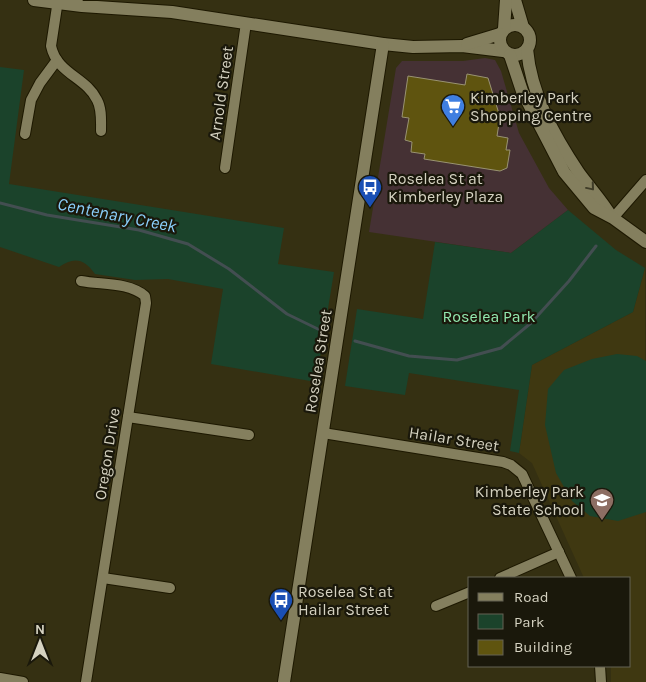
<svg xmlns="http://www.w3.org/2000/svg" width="646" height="682" font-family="Karla,sans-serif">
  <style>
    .commercial { fill: #453134 }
    .built { fill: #3f3811 }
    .green { fill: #1b432b }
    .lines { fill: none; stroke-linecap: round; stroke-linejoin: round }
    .stream { stroke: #434e51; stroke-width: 3 }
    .building { fill: #5f540f; stroke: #999372 }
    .minor-casing { stroke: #1d1800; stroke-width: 12 }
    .tertiary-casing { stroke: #1d1800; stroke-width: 14 }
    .minor { stroke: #847f5e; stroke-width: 10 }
    .tertiary { stroke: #847f5e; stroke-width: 12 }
    .oneway { stroke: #3f3c28 }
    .labels { text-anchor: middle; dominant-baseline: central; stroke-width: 4.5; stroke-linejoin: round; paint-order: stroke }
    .street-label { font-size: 16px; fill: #d5d2c1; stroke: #1a180b }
    .poi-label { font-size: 16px; fill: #d5d2c1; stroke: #1a180b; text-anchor: start }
    .park-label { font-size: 16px; fill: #92e8af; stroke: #1a180b }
    .water-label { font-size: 18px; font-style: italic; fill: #8acefa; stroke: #1a180b }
  </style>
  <rect width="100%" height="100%" fill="#353012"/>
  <polygon class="commercial" points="485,58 495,60 501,71 519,133 549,188 568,210 511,253 369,232 396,68 402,61 463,61"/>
  <polygon class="built" points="645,268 646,682 611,682 611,666 630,666 630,578 584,578 532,463 519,453 532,365 633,312"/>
  <g class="green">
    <path d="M0 67 24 70 9 184 284 228 278 264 334 272 316 382 211 364 223 289 168 279 135 280 95 274C85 259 74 256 59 267L0 247Z"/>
    <polygon points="568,210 616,250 645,268 633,312 532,365 519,453 510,451 519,390 409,373 405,395 345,386 357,309 423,319 435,242 511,253"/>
    <polygon points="617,354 637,356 646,361 646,512 618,521 590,516 572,501 556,473 545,425 548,389 564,370 592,359"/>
  </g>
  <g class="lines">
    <g class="stream">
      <polyline points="0,203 47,215 139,230 188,244 229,269 287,314 322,331"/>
      <polyline points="355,341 409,356 457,360 501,348 531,323 569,281 596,246"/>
    </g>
  </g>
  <polygon class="building" points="467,74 488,78 500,117 497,136 508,138 506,150 510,150 507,168 500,171 424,159 425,154 411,152 412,142 405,140 409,118 402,117 408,76 465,85"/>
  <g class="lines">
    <g class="minor-casing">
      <g id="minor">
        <path d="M58 0 51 46C57 74 86 77 97 100 102 109 101 121 101 131"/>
        <polyline points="25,134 31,100 40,83 57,60"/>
        <polyline points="225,168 246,23"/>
        <polyline points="613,218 646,180"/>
        <path d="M81 281C102 285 128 282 145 296L146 303 86 682"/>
        <polyline points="128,417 249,435"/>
        <polyline points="323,433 503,462 511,465 522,474 571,578"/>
        <polyline points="103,578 170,588"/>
        <polyline points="500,578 559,552"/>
        <polyline points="436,606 470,592"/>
        <polyline points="600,666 601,682"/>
        <polyline points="0,678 23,682"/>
      </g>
    </g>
    <g class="tertiary-casing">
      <g id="tertiary">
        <polyline points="34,0 82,6 172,12 383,44 413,47 462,46 503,51"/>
        <polyline points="515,0 523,27"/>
        <circle cx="515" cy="40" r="15"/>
        <polyline points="504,29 506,0"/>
        <polyline points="467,44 500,34"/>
        <path d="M527 49C531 94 554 136 579 173 590 188 602 201 611 216"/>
        <polyline points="510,55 522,91 564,172 594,208 613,218 646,242"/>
        <polyline points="284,682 383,44"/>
      </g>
    </g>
    <use href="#minor" class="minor"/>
    <use href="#tertiary" class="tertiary"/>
  </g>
  <defs><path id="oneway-chevron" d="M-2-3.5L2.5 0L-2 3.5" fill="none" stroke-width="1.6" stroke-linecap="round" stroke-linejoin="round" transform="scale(1.25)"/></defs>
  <use class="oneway" href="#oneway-chevron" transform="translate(591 187) rotate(50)"/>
  <defs>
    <g id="supermarket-pin" transform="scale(1.25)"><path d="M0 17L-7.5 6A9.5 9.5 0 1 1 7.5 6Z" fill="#3f7fe0" stroke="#1a180b"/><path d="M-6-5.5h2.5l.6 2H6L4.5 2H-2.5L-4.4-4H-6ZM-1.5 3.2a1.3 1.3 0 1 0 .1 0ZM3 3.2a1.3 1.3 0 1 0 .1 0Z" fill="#fff"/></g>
    <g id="bus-pin" transform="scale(1.25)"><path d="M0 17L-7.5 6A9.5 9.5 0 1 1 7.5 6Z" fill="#1a4fb4" stroke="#1a180b"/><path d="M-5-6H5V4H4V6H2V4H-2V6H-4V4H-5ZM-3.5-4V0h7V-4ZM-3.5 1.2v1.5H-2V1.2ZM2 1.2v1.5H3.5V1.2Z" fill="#fff"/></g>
    <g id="school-pin" transform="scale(1.25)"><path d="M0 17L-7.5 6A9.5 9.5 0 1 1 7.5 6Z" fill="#8d6e63" stroke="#1a180b"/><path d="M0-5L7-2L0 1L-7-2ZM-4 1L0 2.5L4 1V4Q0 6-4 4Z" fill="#fff"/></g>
  </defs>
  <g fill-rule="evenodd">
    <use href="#supermarket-pin" x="453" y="106"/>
    <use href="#bus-pin" x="370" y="187"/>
    <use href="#school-pin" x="602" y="500"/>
    <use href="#bus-pin" x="281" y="600"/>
  </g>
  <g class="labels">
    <g class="street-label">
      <text transform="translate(221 93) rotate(-82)">Arnold Street</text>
      <text transform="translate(318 361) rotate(-81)">Roselea Street</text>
      <text transform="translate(454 439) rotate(9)">Hailar Street</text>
      <text transform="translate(107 454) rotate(-81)">Oregon Drive</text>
    </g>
    <g class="poi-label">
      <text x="470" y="97">Kimberley Park<tspan x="470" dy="18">Shopping Centre</tspan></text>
      <text x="388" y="178">Roselea St at<tspan x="388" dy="18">Kimberley Plaza</tspan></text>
      <text x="584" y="491" text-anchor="end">Kimberley Park<tspan x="584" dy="18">State School</tspan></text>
      <text x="298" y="591">Roselea St at<tspan x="298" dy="18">Hailar Street</tspan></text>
    </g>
    <g class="park-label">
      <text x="489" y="316">Roselea Park</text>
    </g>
    <g class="water-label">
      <text transform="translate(117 215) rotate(11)">Centenary Creek</text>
    </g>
  </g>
  <rect x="468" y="577" width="162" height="90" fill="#1a180b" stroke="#656254"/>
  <rect x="478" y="593" width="25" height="8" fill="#847f5e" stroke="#656254"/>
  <text x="514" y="602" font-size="15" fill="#d5d2c1">Road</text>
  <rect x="478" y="614" width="25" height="15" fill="#1b432b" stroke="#656254"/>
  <text x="514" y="627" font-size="15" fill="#d5d2c1">Park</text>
  <rect x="478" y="640" width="25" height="15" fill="#5f540f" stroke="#656254"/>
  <text x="514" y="652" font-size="15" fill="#d5d2c1">Building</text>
  <g transform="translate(40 642)" stroke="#1a180b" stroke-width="4" paint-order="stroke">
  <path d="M0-4L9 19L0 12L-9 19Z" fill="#d5d2c1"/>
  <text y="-8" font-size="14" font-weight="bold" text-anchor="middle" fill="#d5d2c1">N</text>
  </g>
</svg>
